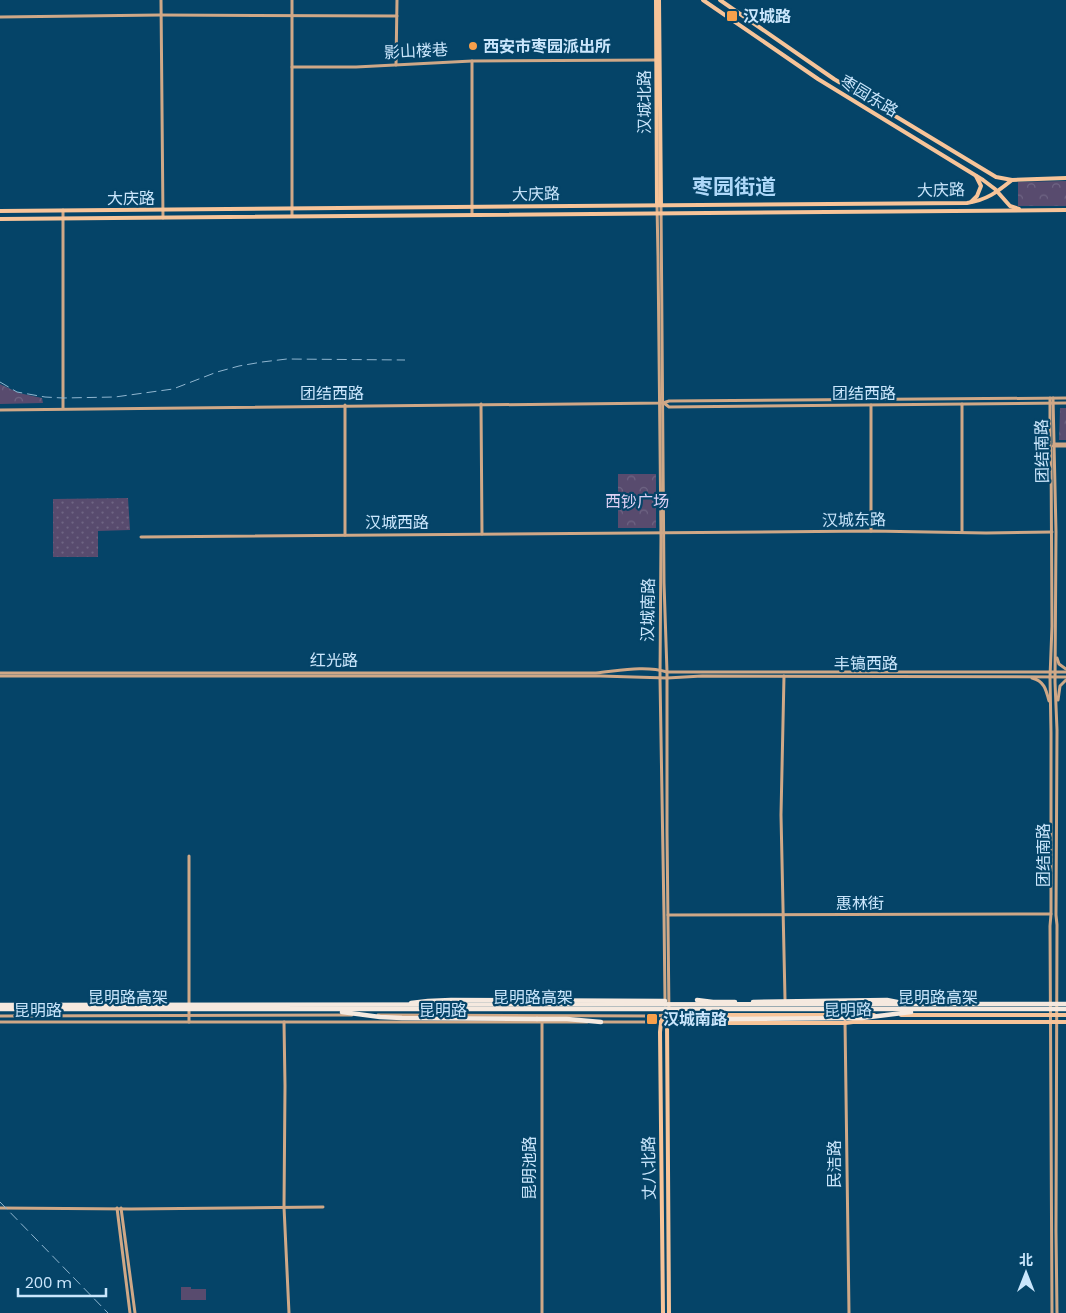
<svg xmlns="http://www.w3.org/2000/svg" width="1066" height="1313" font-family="Poppins,'Noto Sans SC',sans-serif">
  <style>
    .grass { fill: url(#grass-dots) }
    .park { fill: url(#park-crowns) }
    .pitch { fill: #584b6e }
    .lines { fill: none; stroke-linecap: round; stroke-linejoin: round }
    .secondary { stroke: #cfa887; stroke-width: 3 }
    .primary { stroke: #f7c499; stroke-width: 4 }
    .highway { stroke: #f5e9df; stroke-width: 4.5 }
    .rail { stroke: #90b6d0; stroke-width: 1; stroke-dasharray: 10 5; stroke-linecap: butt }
    .highway-bridge { stroke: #f5e9df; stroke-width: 4.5 }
    .poi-dot { fill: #f8a04b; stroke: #054468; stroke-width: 2 }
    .labels { text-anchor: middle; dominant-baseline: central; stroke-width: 4.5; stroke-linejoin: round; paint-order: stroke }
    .poi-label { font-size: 16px; font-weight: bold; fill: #cae6fc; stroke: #054468; text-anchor: start }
    .street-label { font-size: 16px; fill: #cae6fc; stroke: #054468 }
    .park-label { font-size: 16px; fill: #ddd0f3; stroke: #054468 }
    .district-label { font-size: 21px; font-weight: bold; fill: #aed8f9; stroke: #054468 }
  </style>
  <defs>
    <pattern id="grass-dots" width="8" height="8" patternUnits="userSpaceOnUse" patternTransform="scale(1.25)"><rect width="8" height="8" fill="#584b6e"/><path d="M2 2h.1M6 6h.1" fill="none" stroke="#6f6584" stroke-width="1.8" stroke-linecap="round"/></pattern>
    <pattern id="park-crowns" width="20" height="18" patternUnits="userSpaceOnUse" patternTransform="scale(1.25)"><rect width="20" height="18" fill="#584b6e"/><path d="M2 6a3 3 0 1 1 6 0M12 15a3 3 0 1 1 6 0" fill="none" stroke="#6f6584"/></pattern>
  </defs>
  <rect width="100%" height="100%" fill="#054468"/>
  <polygon class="grass" points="128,498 130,530 98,531 98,557 53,557 53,499"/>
  <g class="park">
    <polygon points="1066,181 1066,206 1018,206 1018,182"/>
    <polygon points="0,384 19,393 42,398 43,403 0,404"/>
    <polygon points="1060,408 1066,408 1066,440 1059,440"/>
    <rect x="618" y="474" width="38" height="54"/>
  </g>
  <polygon class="pitch" points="181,1287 191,1287 191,1289 206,1289 206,1300 181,1300"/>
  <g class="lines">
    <g class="secondary">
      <polyline points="161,0 163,218"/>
      <polyline points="292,0 292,216"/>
      <polyline points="0,17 160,15 397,16"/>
      <polyline points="472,61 472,215"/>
      <polyline points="396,65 397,0"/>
      <polyline points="292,67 356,67 472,61 657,60"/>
      <polyline points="657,205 658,256 661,537 660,678 664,915 665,1001"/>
      <polyline points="661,205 664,583 667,672 667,831 669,1015"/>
      <polyline points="63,210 63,408"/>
      <polyline points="1050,398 1050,446 1051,449 1052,626 1050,677 1051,733 1051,914 1050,926 1052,1313"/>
      <polyline points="1053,398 1056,532 1055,682 1057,730 1056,915 1057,925 1056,1231 1057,1313"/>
      <polyline points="664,403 669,407 1066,403"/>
      <polyline points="481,404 482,534"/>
      <polyline points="962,404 962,532"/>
      <polyline points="871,405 871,531"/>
      <polyline points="0,410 663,403 669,401 1066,398"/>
      <polyline points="1054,444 1066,444"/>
      <polyline points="1053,446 1066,446"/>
      <polyline points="345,535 345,405"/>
      <polyline points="141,537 871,531 986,533 1052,532"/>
      <polyline points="1057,658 1059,664 1066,669"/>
      <path d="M0 673H596C618 671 645 665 667 672H1066"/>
      <polyline points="0,676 600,676 667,678 702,676 1066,677"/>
      <polyline points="784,676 781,815 785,999"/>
      <path d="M1032 678C1044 681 1046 689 1049 701"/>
      <polyline points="1058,700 1060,686 1066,680"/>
      <polyline points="668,915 1051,914"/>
      <polyline points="378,1015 656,1016 664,1015 665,1008"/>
      <polyline points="0,1016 352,1015"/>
      <polyline points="845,1021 849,1313"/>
      <polyline points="0,1022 587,1022"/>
      <polyline points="189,1022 189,856"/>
      <polyline points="284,1022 285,1086 284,1207 289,1313"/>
      <polyline points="601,1022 661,1022"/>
      <polyline points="0,1208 131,1209 323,1207"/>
      <polyline points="117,1208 130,1313"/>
      <polyline points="121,1208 135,1313"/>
      <polyline points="542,1313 542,1023"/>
    </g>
    <g class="primary">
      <polyline points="656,0 657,205"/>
      <polyline points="659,0 661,205"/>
      <polyline points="703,0 818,79 983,180 995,189 1010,206 1019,209"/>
      <polyline points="720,0 834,79 996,177 1012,180 1066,178"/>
      <polyline points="971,202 977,196 981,186 976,176"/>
      <path d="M0 211C322 206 645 207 967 203 987 200 997 192 1012 180"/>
      <polyline points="0,219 1066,210"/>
      <polyline points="901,1015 1066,1015"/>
      <polyline points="661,1022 696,1022"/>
      <polyline points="703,1023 845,1023 853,1022 1066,1022"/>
      <polyline points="663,1313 660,1032 661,1022 664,1015 874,1015"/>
      <polyline points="669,1313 667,1022 669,1015"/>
    </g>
    <g class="highway">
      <polyline points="697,1000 713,1002 735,1002"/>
      <polyline points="753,1002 887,1000 902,1003"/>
      <polyline points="411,1003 428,1001 451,1000 665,1001"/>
      <polyline points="537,1019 567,1019 601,1022"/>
      <polyline points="694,1022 719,1019 730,1019"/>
    </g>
    <g class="rail">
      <polyline points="0,382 17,392 45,397 63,398 115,397 173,389 217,372 239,366 262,362 287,359 405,360"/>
      <polyline points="0,1202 108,1313"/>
    </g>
    <g class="highway-bridge">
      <polyline points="0,1005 1066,1004"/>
      <polyline points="0,1009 1066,1009"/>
      <polyline points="342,1012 380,1017 402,1018 537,1019"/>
      <polyline points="730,1019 862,1018 911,1012"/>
    </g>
  </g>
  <g class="poi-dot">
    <rect x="726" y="10" width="12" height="12" rx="2.5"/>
    <circle cx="473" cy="46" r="5"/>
    <rect x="646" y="1013" width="12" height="12" rx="2.5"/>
  </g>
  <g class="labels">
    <g class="poi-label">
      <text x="743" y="16">汉城路</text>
      <text x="483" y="46">西安市枣园派出所</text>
      <text x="663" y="1019">汉城南路</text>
    </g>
    <g class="street-label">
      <text transform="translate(416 51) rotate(-3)">影山楼巷</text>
      <text transform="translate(869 96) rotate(31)">枣园东路</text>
      <text transform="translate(644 102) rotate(-90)">汉城北路</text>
      <text transform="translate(941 190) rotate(-1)">大庆路</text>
      <text transform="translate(536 194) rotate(-1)">大庆路</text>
      <text x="131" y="198">大庆路</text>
      <text x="332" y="393">团结西路</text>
      <text x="864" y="393">团结西路</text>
      <text transform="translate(1042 451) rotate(-91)">团结南路</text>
      <text transform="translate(854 520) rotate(-1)">汉城东路</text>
      <text x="397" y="522">汉城西路</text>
      <text transform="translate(648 610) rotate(-89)">汉城南路</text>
      <text x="334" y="660">红光路</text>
      <text x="866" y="663">丰镐西路</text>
      <text transform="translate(1043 855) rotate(-90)">团结南路</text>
      <text x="860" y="903">惠林街</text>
      <text x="128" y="997">昆明路高架</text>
      <text x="533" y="997">昆明路高架</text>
      <text x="938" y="997">昆明路高架</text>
      <text x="38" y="1010">昆明路</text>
      <text x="443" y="1010">昆明路</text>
      <text transform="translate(848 1010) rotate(-1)">昆明路</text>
      <text transform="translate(834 1164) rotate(-90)">民洁路</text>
      <text transform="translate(529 1168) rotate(-90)">昆明池路</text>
      <text transform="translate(649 1168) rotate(-91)">丈八北路</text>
    </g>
    <g class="park-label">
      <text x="637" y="501">西钞广场</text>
    </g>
    <g class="district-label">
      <text x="734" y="186">枣园街道</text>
    </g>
  </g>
  <g transform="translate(1026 1273)" stroke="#054468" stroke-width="4" paint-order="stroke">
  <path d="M0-4L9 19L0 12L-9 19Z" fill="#cae6fc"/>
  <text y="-8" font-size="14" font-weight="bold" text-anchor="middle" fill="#cae6fc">北</text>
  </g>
  <path d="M18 1288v8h88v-8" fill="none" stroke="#cae6fc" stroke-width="2.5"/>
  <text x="25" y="1288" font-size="15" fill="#cae6fc" stroke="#054468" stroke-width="4" paint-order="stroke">200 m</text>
</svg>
